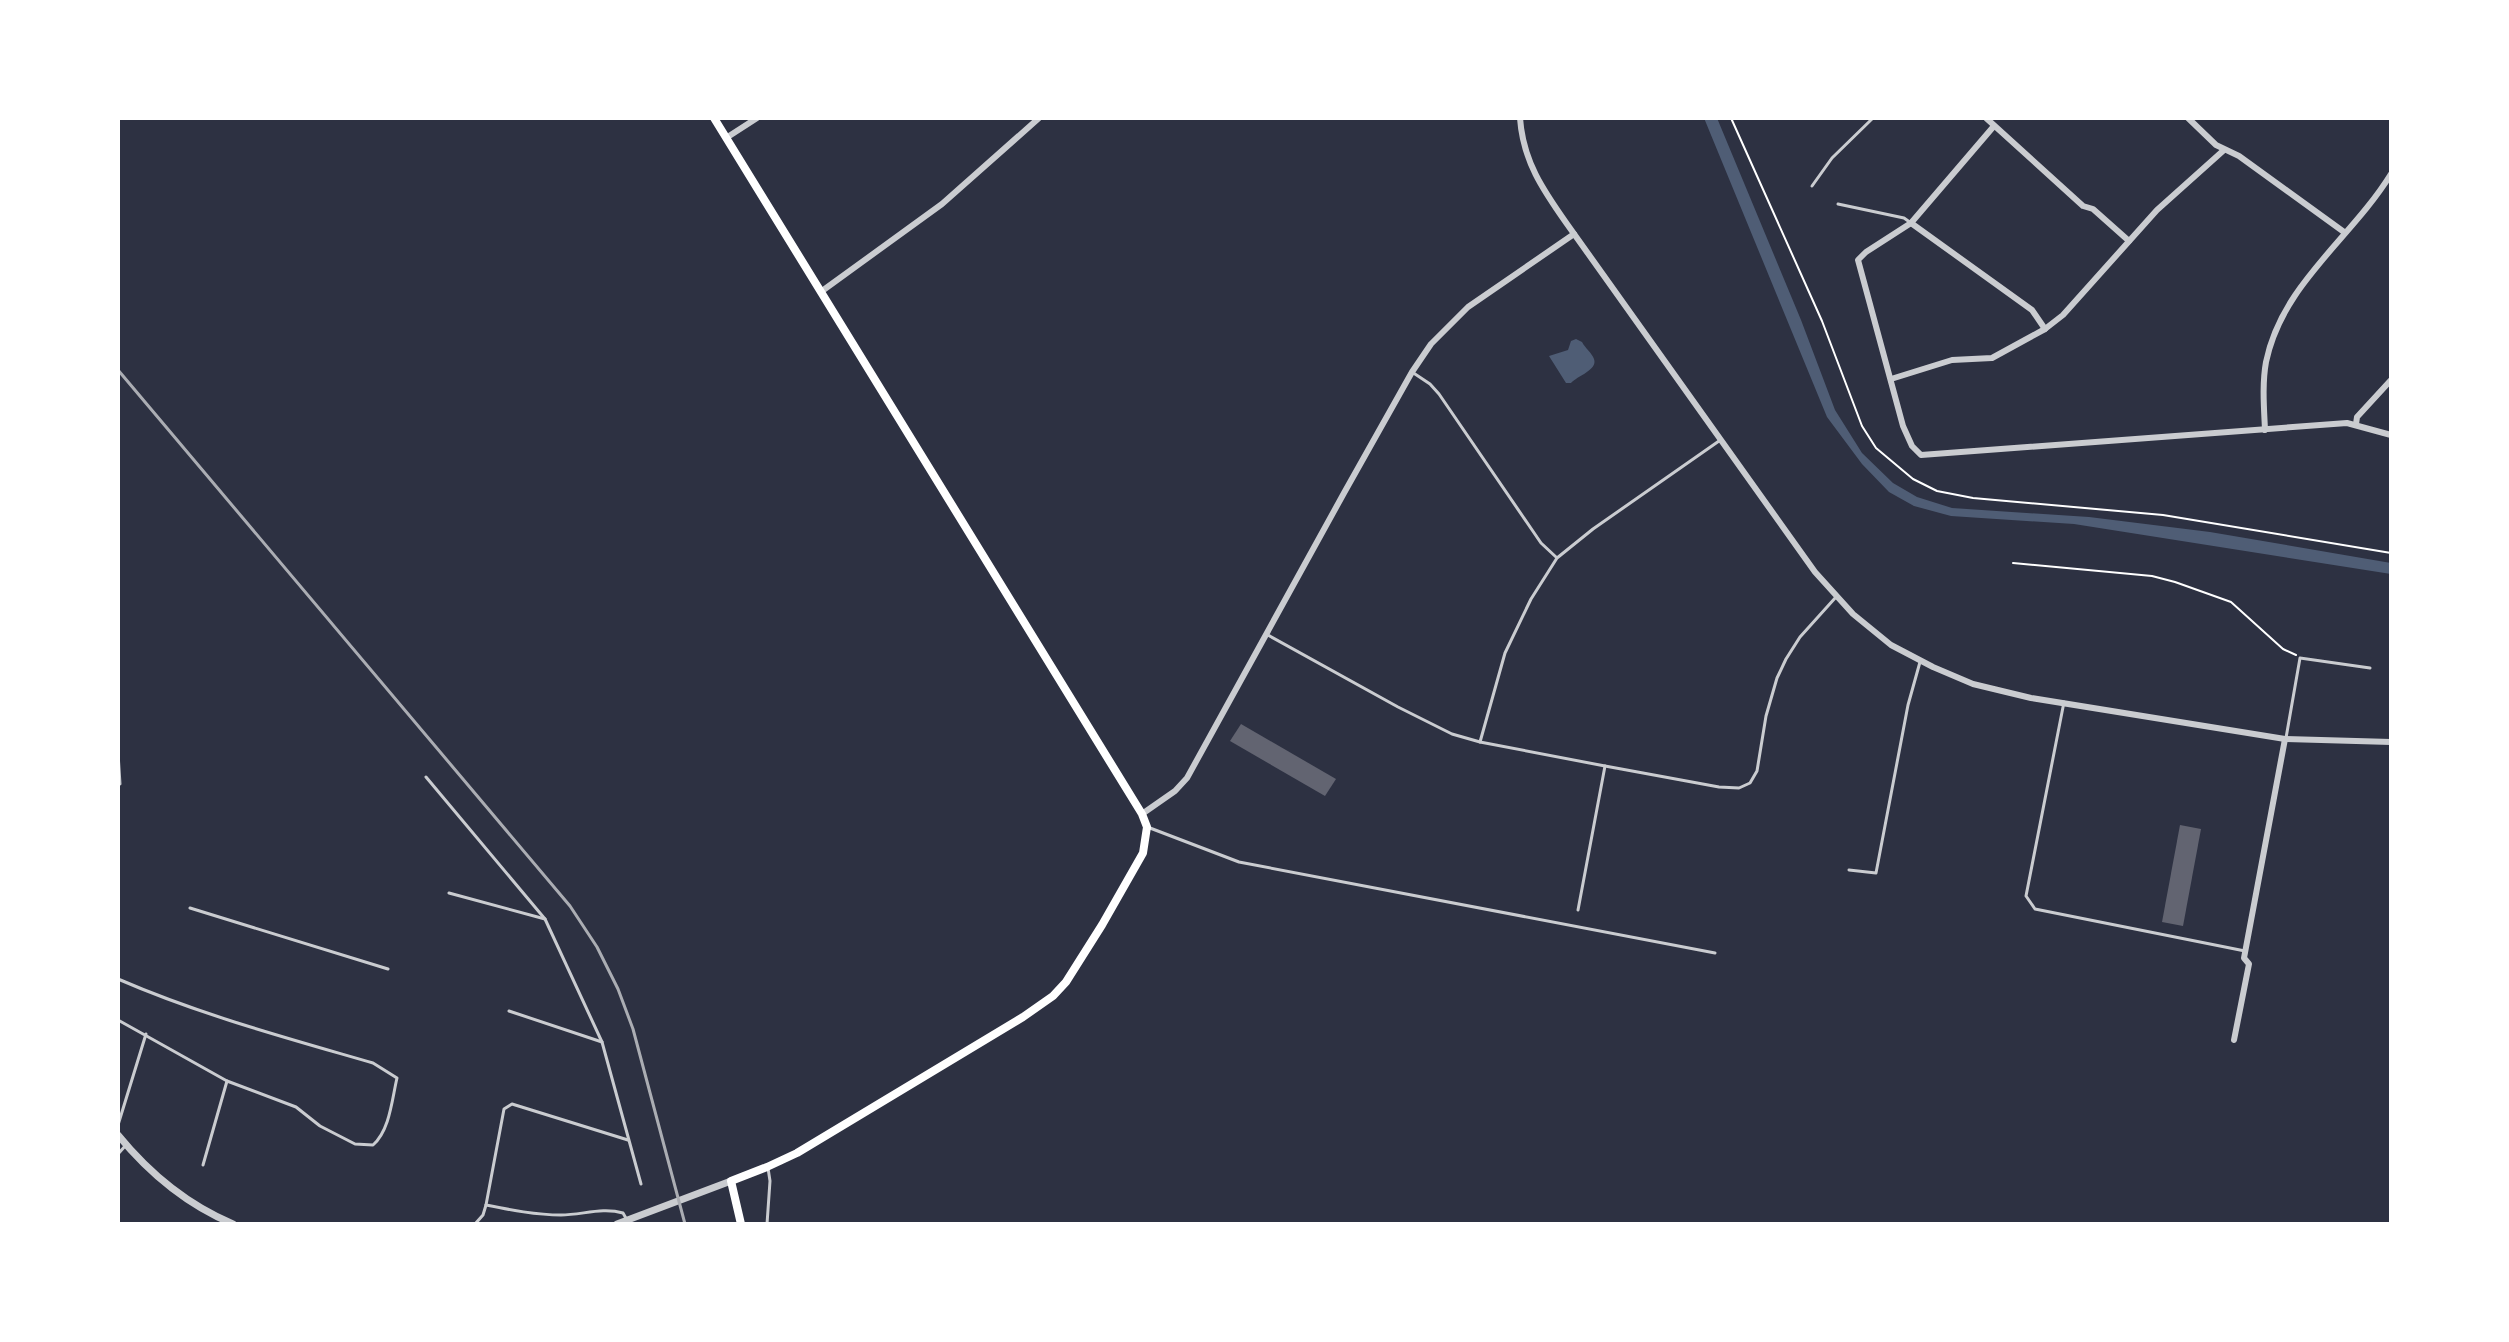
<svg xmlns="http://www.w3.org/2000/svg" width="2509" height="1342" font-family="Ubuntu,sans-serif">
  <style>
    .water { fill: #4f5d75 }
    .building { fill: #626471 }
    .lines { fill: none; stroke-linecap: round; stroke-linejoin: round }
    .path { stroke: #fff; stroke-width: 2 }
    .service { stroke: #caccd0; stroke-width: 3 }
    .minor { stroke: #caccd0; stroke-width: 6 }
    .tertiary { stroke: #caccd0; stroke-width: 7 }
    .secondary { stroke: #fff; stroke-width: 8 }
    .rail { stroke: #abadb3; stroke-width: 3 }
  </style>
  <rect width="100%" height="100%" fill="#2d3142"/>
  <g class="water">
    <polygon points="1704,118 1717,118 1801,320 1835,410 1862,453 1893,483 1917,497 1952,508 2089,517 2210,532 2391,563 2391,574 2074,524 1951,516 1914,506 1889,492 1862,464 1827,417"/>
    <path d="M1576 339 1582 342C1585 348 1592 353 1594 359 1598 370 1577 376 1571 383H1566L1549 356 1568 350 1571 341Z"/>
  </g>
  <g class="building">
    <polygon points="1241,724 1336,779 1325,796 1230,741"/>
    <polygon points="2180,825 2201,829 2183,926 2162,922"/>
  </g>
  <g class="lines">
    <g class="path">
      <polyline points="1731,118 1822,321 1862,426 1876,448 1913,479 1937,491 1973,498 2163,515 2391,553"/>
      <polyline points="2013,563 2152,576 2175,582 2231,602 2283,649 2296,655"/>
    </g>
    <g class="service">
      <polyline points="1812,186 1832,158 1873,118"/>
      <polyline points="1838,204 1904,218 1911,223"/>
      <polyline points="1412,372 1430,384 1439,394 1541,543 1556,557"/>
      <polyline points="1266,634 1398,707 1452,734 1480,742 1605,766 1719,787 1739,788 1750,783 1757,771 1766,716 1777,678 1786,659 1800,637 1836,597"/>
      <polyline points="2064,702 2026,896 2035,909 2245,951"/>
      <polyline points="2286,738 2300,658 2370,668"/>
      <polyline points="1480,742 1505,653 1531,599 1557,558 1593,529 1719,441"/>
      <polyline points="118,753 120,784 118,785"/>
      <polyline points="426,777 545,919 602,1042 641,1184"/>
      <polyline points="1150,828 1239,862 1715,953"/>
      <polyline points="1849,870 1876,873 1908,705 1920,662"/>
      <polyline points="449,893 545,919"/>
      <polyline points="190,908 388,969"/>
      <polyline points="1578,910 1605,766"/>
      <path d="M118 979C201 1015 287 1038 373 1063L397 1078C392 1099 390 1130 373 1145L355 1144 320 1126 296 1107 227 1081 118 1020"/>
      <polyline points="509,1011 602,1042"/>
      <polyline points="118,1125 146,1034"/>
      <polyline points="118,1154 126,1145"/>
      <polyline points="203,1165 227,1081"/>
      <path d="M486 1205C511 1210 536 1215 561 1215 582 1215 602 1207 623 1213L627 1220"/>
      <polyline points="475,1224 483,1215 486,1205 504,1109 512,1104 628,1140"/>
      <polyline points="767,1224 770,1181 768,1168"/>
    </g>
    <g class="minor">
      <path d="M1520 118C1523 161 1543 190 1567 224L1815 572 1853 614 1891 645 1933 667 1973 684 2031 698 2285 739 2391 742"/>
      <polyline points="1986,118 2083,206 2093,209 2129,241"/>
      <polyline points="2188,118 2216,145 2239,156 2344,232"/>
      <polyline points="1994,126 1911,223 1866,252 1858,260 1903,426 1912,446 1921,455 2347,423 2391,435"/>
      <polyline points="726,138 757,118"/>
      <polyline points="1911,223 2032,310 2045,329"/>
      <polyline points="822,291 942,204 1039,118"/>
      <polyline points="1891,379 1952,360 1992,358 2045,329 2063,315 2157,210 2224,150"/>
      <polyline points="2356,424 2357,417 2391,380"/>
      <path d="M2265 430C2264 408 2262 384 2266 362 2282 284 2351 239 2391 174"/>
      <polyline points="1142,814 1175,791 1187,778 1344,493 1412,372 1431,344 1468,307 1574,234"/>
      <polyline points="2234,1040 2249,964 2244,958 2285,739"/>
    </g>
    <g class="tertiary">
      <path d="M118 1135C149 1173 188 1205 233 1224"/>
      <polyline points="617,1224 731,1181"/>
    </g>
    <polyline class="secondary" points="714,118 1142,814 1147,827 1143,853 1102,925 1066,982 1053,996 1023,1017 797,1153 767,1167 731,1181 741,1224"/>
    <polyline class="rail" points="118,370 570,906 597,947 618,989 633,1029 685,1224"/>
  </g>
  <rect width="2509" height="1342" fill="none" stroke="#ffffff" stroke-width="240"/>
</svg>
